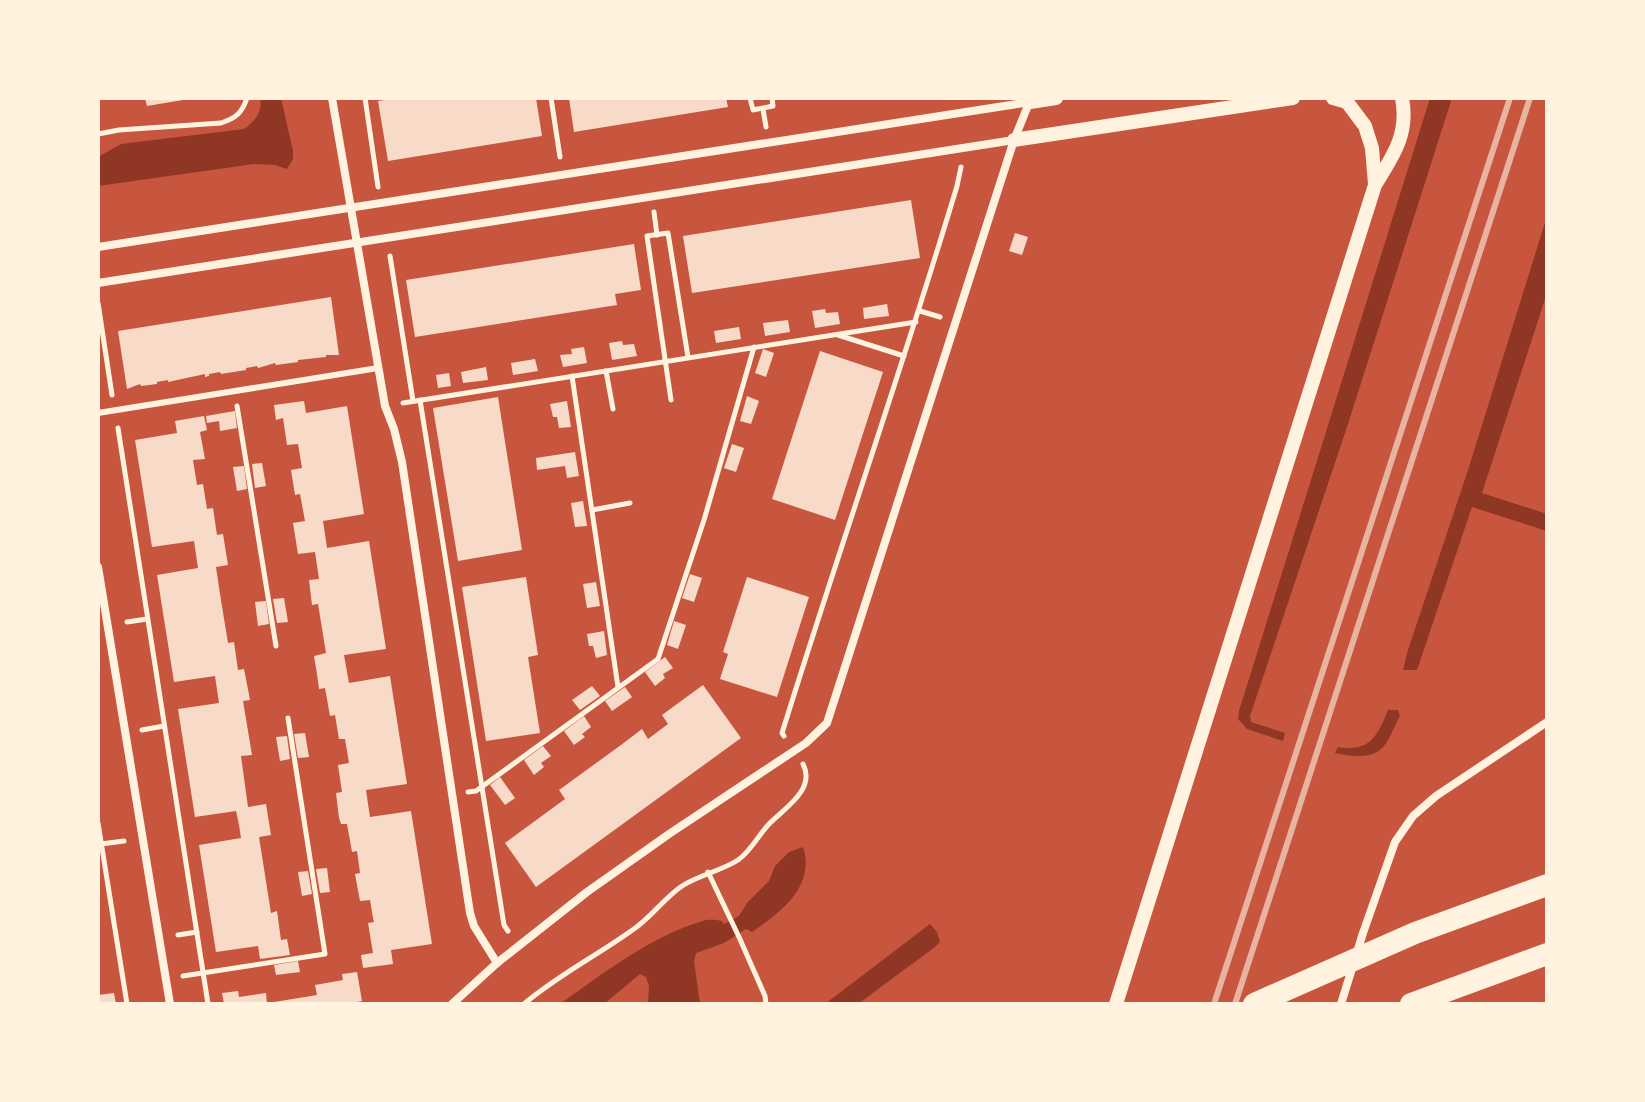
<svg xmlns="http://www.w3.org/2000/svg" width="1645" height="1102" font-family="'PT Serif',serif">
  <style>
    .water { fill: #8f3625 }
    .building { fill: #f7dbc8 }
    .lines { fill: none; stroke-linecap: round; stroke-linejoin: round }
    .path { stroke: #fff3e0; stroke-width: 5 }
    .service { stroke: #fff3e0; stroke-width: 6 }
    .minor { stroke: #fff3e0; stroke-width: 8 }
    .tertiary { stroke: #fff3e0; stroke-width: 14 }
    .trunk { stroke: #fff3e0; stroke-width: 22 }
    .rail { stroke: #e9b49f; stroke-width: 6 }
  </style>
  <rect width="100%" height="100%" fill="#c8553d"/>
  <g class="water">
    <path d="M260 98H281L293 151V159L287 169 275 165 254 164 98 186V157L121 144 244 129C255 121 263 112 260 98Z"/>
    <polygon points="1430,98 1452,98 1347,427 1250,716 1251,722 1285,733 1283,741 1247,729 1238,719 1239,711"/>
    <polygon points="1547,216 1547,293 1482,493 1547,514 1547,531 1472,507 1417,670 1403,670 1408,650 1469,467"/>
    <path d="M1388 710H1398L1400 716C1394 726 1389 743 1380 750 1368 759 1348 756 1335 753L1338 747C1370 752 1377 737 1388 710Z"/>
    <path d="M803 847C816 886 780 913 752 932L746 929 724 943 696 953 694 961 700 1004H648L649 986 646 977 640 974 604 1004H560C602 974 653 935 703 921 709 919 716 920 722 921L724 924 739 916 747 903 769 881 775 866 789 852Z"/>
    <polygon points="930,924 937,932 940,942 935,947 858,1004 825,1004"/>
  </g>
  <g class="building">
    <polygon points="145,98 183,98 183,100 147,106"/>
    <polygon points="398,98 536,98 542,136 388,161 378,101"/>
    <polygon points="569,98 726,98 728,107 574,132"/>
    <polygon points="911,200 920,258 692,293 683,236"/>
    <polygon points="1015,233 1028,237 1022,255 1009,251"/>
    <polygon points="634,244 641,290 615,294 617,305 415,337 406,280"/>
    <polygon points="331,297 339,355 326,355 326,357 298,360 298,362 276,365 275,363 258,368 257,366 246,368 246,370 221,374 220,372 209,374 209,376 205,377 205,374 168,382 168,380 157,382 157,384 141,386 140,384 127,389 118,331"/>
    <polygon points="887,304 889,316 864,319 863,308"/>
    <polygon points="825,309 826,313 838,312 840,324 815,328 812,311"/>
    <polygon points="788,320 790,332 765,336 763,323"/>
    <polygon points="739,327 741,339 716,343 714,331"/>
    <polygon points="622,341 623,345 634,344 637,356 612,360 609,343"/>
    <polygon points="584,347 587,363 563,367 560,355 572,354 571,349"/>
    <polygon points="763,349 774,353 766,377 755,373"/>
    <polygon points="820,351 883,372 835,520 772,499"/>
    <polygon points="535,359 538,371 513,375 511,363"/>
    <polygon points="486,367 488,380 463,383 461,372"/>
    <polygon points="449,373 451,386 438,388 436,375"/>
    <polygon points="747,396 759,401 751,424 740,421"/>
    <polygon points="498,397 522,550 458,561 433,408"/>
    <polygon points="304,401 306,413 347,406 364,514 323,521 325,534 327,548 369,541 386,649 344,655 349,683 390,676 407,784 366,790 368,804 370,817 411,811 432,944 391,950 393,964 363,968 361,955 373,953 368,923 374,922 373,918 370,900 360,901 355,874 360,873 357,851 352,852 347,824 341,824 339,818 336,793 342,792 338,765 349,763 345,739 339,739 335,715 330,716 325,688 319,689 317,674 314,656 326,653 318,604 312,605 309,580 319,579 315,552 298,554 293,523 305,521 300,494 295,495 291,470 302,468 298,444 287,445 283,418 276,420 274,405"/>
    <polygon points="567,401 571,427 559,428 557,417 553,417 550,404"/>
    <polygon points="235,411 237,428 220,431 219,421 207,423 206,416"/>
    <polygon points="204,416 207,430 200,432 205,459 193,460 197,485 203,484 207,509 213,508 217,535 223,534 228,565 216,567 220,594 228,643 234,642 238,670 244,669 250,700 243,701 252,755 241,756 248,807 266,804 271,835 259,837 271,913 277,911 281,940 287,939 290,955 260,959 258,946 216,952 199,845 241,838 239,825 236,811 195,817 178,709 219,703 215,676 174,682 157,575 198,568 194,541 152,547 135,440 177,433 175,421"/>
    <polygon points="732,444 744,448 736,472 724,468"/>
    <polygon points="575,452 579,476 567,478 565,466 537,470 536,458"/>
    <polygon points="262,463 266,486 255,488 252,464"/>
    <polygon points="244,466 247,489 237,491 233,467"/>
    <polygon points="583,501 587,526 575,527 571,503"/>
    <polygon points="690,574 702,578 694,602 682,598"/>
    <polygon points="526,577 538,655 528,657 540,733 486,741 462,587"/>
    <polygon points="747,577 809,597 777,697 720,679 728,654 723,652"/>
    <polygon points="596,582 600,606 587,608 583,584"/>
    <polygon points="284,598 288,622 277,623 273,599"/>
    <polygon points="266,601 269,624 258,626 255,602"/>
    <polygon points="674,621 686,625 678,649 667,645"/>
    <polygon points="604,631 607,655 596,658 593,646 589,646 587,634"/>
    <polygon points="665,657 673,668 663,674 665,678 655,686 645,672"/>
    <polygon points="703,685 741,738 536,887 505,843 565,799 559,790 621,745 642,729 648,739 668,724 662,715"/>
    <polygon points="592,686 600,696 580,710 572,700"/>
    <polygon points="625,687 632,697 612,711 605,701"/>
    <polygon points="584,716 591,727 582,734 585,737 574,745 564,731"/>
    <polygon points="305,733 309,757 298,758 294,734"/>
    <polygon points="287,736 290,759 280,761 276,737"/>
    <polygon points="543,746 551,756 541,763 544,767 534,775 524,760"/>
    <polygon points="500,777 515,798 505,805 490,785"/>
    <polygon points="327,868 330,892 320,893 316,869"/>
    <polygon points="308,871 312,894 302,896 298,872"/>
    <polygon points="298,961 300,972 276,975 274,965"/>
    <polygon points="357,972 362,1001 348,1004 275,1004 274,1002 317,995 315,985 343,980 342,974"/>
    <polygon points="238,991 239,997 266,993 267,1004 224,1004 222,993"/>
    <polygon points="114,993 116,1004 98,1004 98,995"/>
  </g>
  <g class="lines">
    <g class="path">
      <polyline points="365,98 378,187"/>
      <polyline points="551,98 560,157"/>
      <polyline points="750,98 753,110 773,106 772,98"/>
      <polyline points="763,109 766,127"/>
      <path d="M98 134 119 130 221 123C236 118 242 113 247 98"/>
      <polyline points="654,212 657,235"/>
      <polyline points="390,256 413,401"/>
      <polyline points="98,303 112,395"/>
      <polyline points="920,311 940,317"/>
      <polyline points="838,335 904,356"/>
      <polyline points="606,371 613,409"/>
      <polyline points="572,376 618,687"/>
      <polyline points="420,400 504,925 508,931"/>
      <polyline points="671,400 647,236 668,233 688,357"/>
      <polyline points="403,403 916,322"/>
      <polyline points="237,406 276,646"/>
      <polyline points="118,428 208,1004"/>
      <polyline points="592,510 630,503"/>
      <polyline points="127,622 147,619"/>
      <polyline points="142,730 164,726"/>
      <path d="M784 736 782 733C839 550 902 369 957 186L961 167"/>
      <polyline points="468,792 476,791 658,659 704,520 754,347"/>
      <polyline points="98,823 127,1004"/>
      <polyline points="101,844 124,841"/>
      <polyline points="708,872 739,937 765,996 766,1004"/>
      <polyline points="178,935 197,932"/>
      <polyline points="183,976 325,954 288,718"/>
      <path d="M524 1004C557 976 596 956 631 931 650 919 663 899 682 886 699 875 721 871 738 860 752 850 758 835 770 823 785 808 816 789 803 764"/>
    </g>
    <polyline class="service" points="98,413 378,368"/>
    <g class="minor">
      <polyline points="332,98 385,406 394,429 402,462 470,913 474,926 497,963"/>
      <polyline points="98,247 1030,102"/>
      <polyline points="98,283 1014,140"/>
      <polyline points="98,567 170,1004"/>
      <polyline points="452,1004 497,963 587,892 669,834 806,743 827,723 1014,140 1031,98"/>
      <polyline points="1341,1004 1363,933 1395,842 1413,816 1436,796 1547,722"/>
    </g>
    <g class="tertiary">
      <polyline points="1333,98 1347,102 1365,126 1372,148 1375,184"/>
      <polyline points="1030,102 1056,98"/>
      <polyline points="1014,140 1293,98"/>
      <path d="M1116 1004 1375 185C1393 156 1409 134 1402 98"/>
    </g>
    <g class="trunk">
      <polyline points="1254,1004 1415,933 1547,885"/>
      <polyline points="1411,1004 1547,954"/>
    </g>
    <g class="rail">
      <polyline points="1214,1004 1510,98"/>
      <polyline points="1235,1004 1530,98"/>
    </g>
  </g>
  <rect width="1645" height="1102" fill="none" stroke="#fff3e0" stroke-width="200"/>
</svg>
